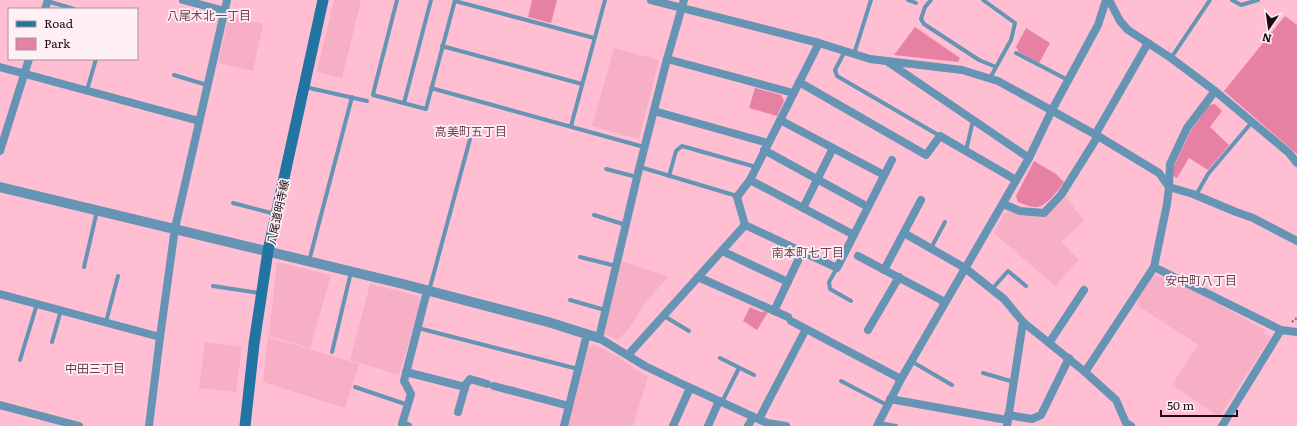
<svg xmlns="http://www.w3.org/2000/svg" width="1297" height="426" font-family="Literata,'Noto Sans JP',serif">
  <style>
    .built { fill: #f6afc5 }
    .green { fill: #e781a4 }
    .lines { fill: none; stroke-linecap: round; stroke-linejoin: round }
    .path { stroke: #885e6b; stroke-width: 2; stroke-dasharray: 2 2; stroke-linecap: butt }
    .service { stroke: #6594b4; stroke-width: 4 }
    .minor { stroke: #6594b4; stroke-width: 8 }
    .tertiary { stroke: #6594b4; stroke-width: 10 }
    .secondary { stroke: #2274a3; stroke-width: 11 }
    .labels { text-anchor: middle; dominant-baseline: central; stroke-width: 3.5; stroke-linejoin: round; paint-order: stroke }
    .street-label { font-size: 11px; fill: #1e0910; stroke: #fef0f4 }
    .neighbourhood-label { font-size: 12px; fill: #743f51; stroke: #fef0f4 }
  </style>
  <rect width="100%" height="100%" fill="#ffbed2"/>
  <g class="built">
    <polygon points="334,0 361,0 342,78 317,72"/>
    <polygon points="229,16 263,24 253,71 218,63"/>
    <polygon points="614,48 659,60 639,139 592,126"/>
    <polygon points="1066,197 1084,221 1061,242 1079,260 1055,286 994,233 1004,214 1010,211 1043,218"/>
    <polygon points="622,261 668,277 644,304 630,327 618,340 604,334"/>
    <polygon points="277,262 331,275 310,348 269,336"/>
    <polygon points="1154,274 1182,284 1265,330 1264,333 1271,337 1219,417 1172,385 1198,345 1137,305 1139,298"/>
    <polygon points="370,284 419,296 420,305 399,375 350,360"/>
    <polygon points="268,337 359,364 345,408 263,382"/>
    <polygon points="205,342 242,347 236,392 199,388"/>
    <polygon points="594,344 620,358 620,359 648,377 633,426 568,426 588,348"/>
  </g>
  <g class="green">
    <polygon points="532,0 557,0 551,23 528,17"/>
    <polygon points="1285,16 1297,25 1297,154 1224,91"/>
    <polygon points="915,27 960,58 958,62 894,55"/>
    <polygon points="1026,28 1050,43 1039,63 1019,52 1016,47"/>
    <polygon points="755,88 781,95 784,101 777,116 749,108"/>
    <polygon points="1215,104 1222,111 1210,127 1229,145 1208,170 1189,158 1177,178 1174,176 1172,170 1190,132 1209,105"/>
    <path d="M1034 161 1056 174 1064 182C1059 189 1047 206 1037 207 1032 208 1024 204 1018 202L1016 196Z"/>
    <polygon points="750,307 761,312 766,311 768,312 757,330 743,321"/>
  </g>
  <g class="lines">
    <polyline class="path" points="1292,322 1297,318"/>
    <g class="service">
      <polyline points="397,0 374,90 373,95 426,109 455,0"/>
      <polyline points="908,0 916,3"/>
      <polyline points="931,0 925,7 921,19 924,24 979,60 996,67"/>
      <polyline points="983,0 1015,23 1011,40 990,78"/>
      <polyline points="1232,0 1241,5 1258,0"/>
      <polyline points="47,1 74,9"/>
      <polyline points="455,1 594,38"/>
      <polyline points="442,46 582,84"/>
      <polyline points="845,51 835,70 837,76 940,136"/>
      <polyline points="1016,53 1068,80"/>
      <polyline points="854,54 871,0"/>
      <polyline points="1171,58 1210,0"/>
      <polyline points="174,75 207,85"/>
      <polyline points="305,87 367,101"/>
      <polyline points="431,88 644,147"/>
      <polyline points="87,90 96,59"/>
      <polyline points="404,103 431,0"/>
      <polyline points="571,126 605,0"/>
      <polyline points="966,151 973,120"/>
      <polyline points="640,167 737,196"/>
      <polyline points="606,169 637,177"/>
      <polyline points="669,176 676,151 682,146 756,167"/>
      <polyline points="1196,195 1208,174 1252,122"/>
      <polyline points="233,203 275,214"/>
      <polyline points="594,215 626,225"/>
      <polyline points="931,248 945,222"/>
      <polyline points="580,257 616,266"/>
      <polyline points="309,261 352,97"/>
      <polyline points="84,267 97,211"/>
      <polyline points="837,268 829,282 830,289 851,301"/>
      <polyline points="213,286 260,293"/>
      <polyline points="992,289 1008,271 1026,286"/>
      <polyline points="429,291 470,139"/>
      <polyline points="570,300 605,310"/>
      <polyline points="664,316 689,331"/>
      <polyline points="106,322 118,276"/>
      <polyline points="418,328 578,369"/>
      <polyline points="52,342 61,310"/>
      <polyline points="332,352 351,272"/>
      <polyline points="720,358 754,375"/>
      <polyline points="20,360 37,304"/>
      <polyline points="911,361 952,385"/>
      <polyline points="983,373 1014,382"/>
      <polyline points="841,381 887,405"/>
      <polyline points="355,387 408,405"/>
      <polyline points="722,402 739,368"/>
      <polyline points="879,423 896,426"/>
    </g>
    <g class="minor">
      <polyline points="183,0 225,11"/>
      <polyline points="651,0 819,43 870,59 962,70 998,81 1098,136 1159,173 1169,187 1167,204 1154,267 1085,372"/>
      <polyline points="684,0 667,59 639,169 599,338 645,366 678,382 767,423 786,426"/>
      <polyline points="1109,0 1120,21 1128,30 1171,58 1215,91 1289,153 1297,163"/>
      <polyline points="45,9 48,0"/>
      <polyline points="667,59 793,93"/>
      <polyline points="888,62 1029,158"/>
      <polyline points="0,67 199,121"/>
      <polyline points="799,82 926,155 940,136 1016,180"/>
      <polyline points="1215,91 1187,128 1170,164 1169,187 1193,194 1236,212 1253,218 1297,241"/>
      <polyline points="654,111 768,143"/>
      <polyline points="780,120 884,175"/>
      <polyline points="1095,135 1148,43"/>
      <polyline points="764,150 868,207"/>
      <polyline points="0,151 29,59"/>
      <polyline points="750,180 854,235"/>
      <polyline points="1003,204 1020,211 1044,213 1061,195 1098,136"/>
      <polyline points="803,208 833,148"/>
      <polyline points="745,225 837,268 892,160"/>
      <polyline points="904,233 965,268 1004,299 1023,322 1085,372 1116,400 1126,423 1131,426"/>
      <polyline points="722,251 788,282"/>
      <polyline points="858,256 945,302"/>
      <polyline points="1154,267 1281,330 1297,332"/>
      <polyline points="884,270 921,200"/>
      <polyline points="698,277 788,317"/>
      <polyline points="0,294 160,337"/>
      <polyline points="774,311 802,252"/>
      <polyline points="791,321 901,379"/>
      <polyline points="868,330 899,277"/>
      <polyline points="1049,343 1084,290"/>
      <polyline points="628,355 745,225 737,197 750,180 819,43"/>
      <polyline points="406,372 465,387"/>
      <polyline points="494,386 569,406"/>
      <polyline points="890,399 1007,420"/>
      <polyline points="0,405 79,426"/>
      <polyline points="458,412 466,384 470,379 487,384"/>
      <polyline points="1008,415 1032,419 1041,415 1069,358"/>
      <polyline points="759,419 806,329"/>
      <polyline points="149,426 160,337 175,228 227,0"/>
      <polyline points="408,426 402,424 411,394 404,381 427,291"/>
      <polyline points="564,426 587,334"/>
      <polyline points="673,426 690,388"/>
      <polyline points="708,426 719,401"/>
      <polyline points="748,426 753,417"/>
      <polyline points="877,426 901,379 1029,158 1052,110 1098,25 1106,0"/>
      <polyline points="1007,426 1023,322"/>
      <polyline points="1222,426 1281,330"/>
    </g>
    <polyline class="tertiary" points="0,187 403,284 548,322 599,338"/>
    <polyline class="secondary" points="245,426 254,344 268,251 323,0"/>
  </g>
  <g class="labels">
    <g class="street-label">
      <text transform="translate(277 212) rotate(-78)">八尾道明寺線</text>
    </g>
    <g class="neighbourhood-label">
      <text x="209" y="15">八尾木北一丁目</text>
      <text x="471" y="131">高美町五丁目</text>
      <text x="808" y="252">南本町七丁目</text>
      <text x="1201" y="280">安中町八丁目</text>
      <text x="95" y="368">中田三丁目</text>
    </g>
  </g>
  <rect x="8" y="8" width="130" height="52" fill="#fef0f4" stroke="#a49499"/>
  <rect x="16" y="21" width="20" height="6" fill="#2274a3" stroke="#a49499"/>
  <text x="44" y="28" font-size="12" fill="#1e0910">Road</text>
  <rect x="16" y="38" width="20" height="12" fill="#e781a4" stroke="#a49499"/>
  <text x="44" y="48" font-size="12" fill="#1e0910">Park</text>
  <g transform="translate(1269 28) rotate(193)" stroke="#fef0f4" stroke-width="3" paint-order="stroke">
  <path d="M0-3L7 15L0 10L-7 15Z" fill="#1e0910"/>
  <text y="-6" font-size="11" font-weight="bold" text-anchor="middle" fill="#1e0910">N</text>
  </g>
  <path d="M1161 410v6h76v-6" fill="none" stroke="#1e0910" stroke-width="2"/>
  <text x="1167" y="410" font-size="12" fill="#1e0910" stroke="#fef0f4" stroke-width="3" paint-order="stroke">50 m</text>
</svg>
